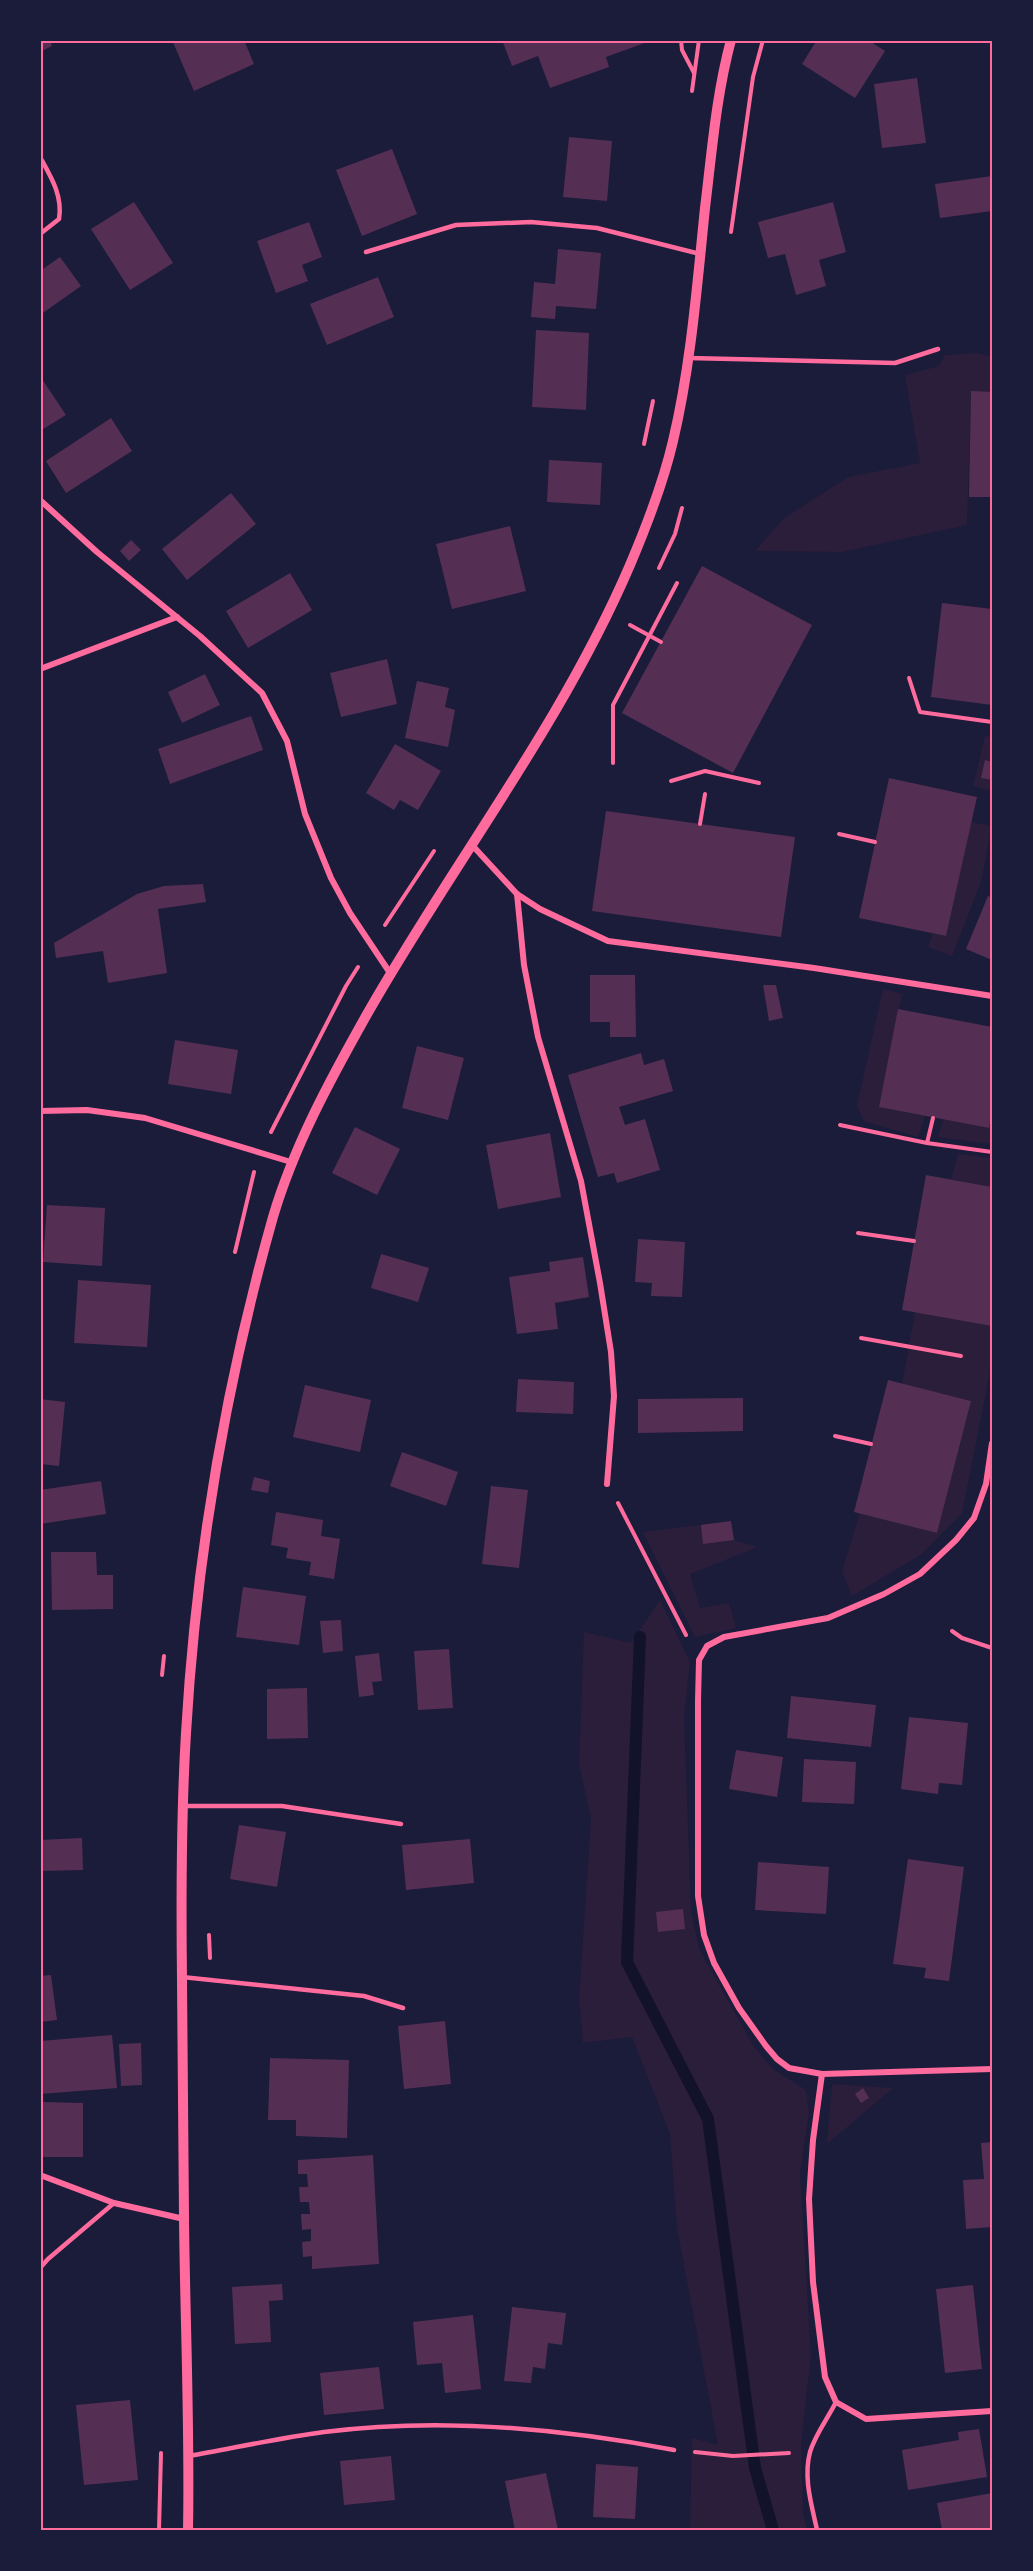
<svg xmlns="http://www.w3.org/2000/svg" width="1033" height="2571" font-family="Lora,serif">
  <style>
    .green { fill: #2a1e3b }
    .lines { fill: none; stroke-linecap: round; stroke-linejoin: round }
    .stream { stroke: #12122b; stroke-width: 12 }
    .building { fill: #542f53 }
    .path { stroke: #ff6b9d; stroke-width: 4 }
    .service { stroke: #ff6b9d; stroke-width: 4.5 }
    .minor { stroke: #ff6b9d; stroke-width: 6 }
    .tertiary { stroke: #ff6b9d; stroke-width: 10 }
    .neatline { fill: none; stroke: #ff6b9d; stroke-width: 2 }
  </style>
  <rect width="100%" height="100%" fill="#1b1b3a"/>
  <g class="green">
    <polygon points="977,353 992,357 992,392 971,392 967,525 842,552 755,551 783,519 848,477 920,463 905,375 939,366 945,355"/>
    <polygon points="985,736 992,737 992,791 973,786"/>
    <polygon points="971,822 992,826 981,882 952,956 928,947 933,933 946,936"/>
    <polygon points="883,989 902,994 879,1107 925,1116 918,1137 864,1121 857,1106"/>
    <polygon points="992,1109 990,1144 938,1137 943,1119 988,1128"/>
    <polygon points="958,1154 992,1158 992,1187 951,1179"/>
    <polygon points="915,1312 992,1325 992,1362 962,1513 922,1554 852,1596 842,1571 860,1513 937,1533 971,1401 902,1384"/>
    <polygon points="731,1521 734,1540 758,1547 690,1574 700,1608 729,1603 736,1628 695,1637 643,1532"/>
    <polygon points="660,1600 690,1662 684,1717 691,1911 699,1949 754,2047 773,2069 806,2090 809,2113 800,2172 811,2355 801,2444 803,2514 807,2530 690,2530 692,2438 718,2445 677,2228 670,2134 632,2037 583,2043 579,1999 591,1819 579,1764 584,1632 631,1643"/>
    <polygon points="832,2084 893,2088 827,2144"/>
  </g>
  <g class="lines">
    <polyline class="stream" points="640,1637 627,1962 708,2119 755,2468 773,2530"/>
  </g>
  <g class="building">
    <polygon points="40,40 50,40 52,46 40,52"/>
    <polygon points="172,40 244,40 254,64 194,91"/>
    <polygon points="502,40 650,40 650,41 606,57 609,67 550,88 538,56 512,66"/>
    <polygon points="817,40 868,40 885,51 855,98 802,64"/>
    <polygon points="917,78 926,143 882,148 874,84"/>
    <polygon points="569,137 612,141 607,201 563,197"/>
    <polygon points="392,149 417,214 362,236 336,170"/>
    <polygon points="992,176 992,211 940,218 935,184"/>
    <polygon points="134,202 173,263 130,290 91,229"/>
    <polygon points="833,202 846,252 819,260 826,286 796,295 785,254 768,258 758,222"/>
    <polygon points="309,222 322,257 302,265 308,281 276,293 257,241"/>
    <polygon points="558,249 601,253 596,309 556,306 555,319 531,317 534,282 555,284"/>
    <polygon points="60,257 81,286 40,315 40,271"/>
    <polygon points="378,277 394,317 327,345 310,304"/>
    <polygon points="536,330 589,333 586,410 532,407"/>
    <polygon points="40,376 66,415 40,431"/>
    <polygon points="971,391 992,392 992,497 969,497"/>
    <polygon points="111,418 132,451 66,493 46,461"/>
    <polygon points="549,460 602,463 600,505 547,502"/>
    <polygon points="231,493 256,524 187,580 162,549"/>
    <polygon points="510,526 526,591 452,609 436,544"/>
    <polygon points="131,540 141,550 129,561 120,551"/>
    <polygon points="702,566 812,625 733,773 622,713"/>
    <polygon points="290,573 312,610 248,648 226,611"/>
    <polygon points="942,603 992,609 992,705 931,697"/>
    <polygon points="387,659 397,704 341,717 330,673"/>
    <polygon points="205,674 220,705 182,723 168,692"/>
    <polygon points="417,681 449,688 445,707 455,710 448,747 405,738"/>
    <polygon points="251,716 263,750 170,784 158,749"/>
    <polygon points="395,744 441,771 418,810 400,800 394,810 366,793"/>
    <polygon points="985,760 992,762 992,780 981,778"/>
    <polygon points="889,778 977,797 946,936 859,918"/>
    <polygon points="606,811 795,837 781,937 592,911"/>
    <polygon points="203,884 206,902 158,909 167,973 108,983 103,951 56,958 54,943 137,894 164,886"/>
    <polygon points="988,896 992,898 992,960 966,949"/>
    <polygon points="590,975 635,975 636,1037 610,1037 610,1022 590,1022"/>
    <polygon points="763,985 776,985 783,1018 769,1021"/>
    <polygon points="898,1009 992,1027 992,1109 989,1128 879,1107"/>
    <polygon points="175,1040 238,1050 231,1094 168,1084"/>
    <polygon points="417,1046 464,1058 448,1120 402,1108"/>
    <polygon points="641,1053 644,1065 664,1059 673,1091 619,1107 625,1125 645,1119 660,1170 617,1183 614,1173 598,1177 568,1075"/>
    <polygon points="355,1127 400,1149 377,1195 332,1173"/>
    <polygon points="550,1133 561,1197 498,1209 486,1145"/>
    <polygon points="926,1175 992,1187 992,1326 902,1310"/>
    <polygon points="47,1205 105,1208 102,1266 43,1262"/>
    <polygon points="638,1239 685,1242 682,1297 651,1296 652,1283 635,1282"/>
    <polygon points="381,1254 429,1268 418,1302 371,1288"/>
    <polygon points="583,1257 589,1297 555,1303 558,1329 517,1334 509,1277 550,1271 549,1262"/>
    <polygon points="78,1280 151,1285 147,1347 74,1343"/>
    <polygon points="518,1379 574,1382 573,1414 516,1412"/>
    <polygon points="888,1380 971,1401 937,1533 854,1512"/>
    <polygon points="305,1385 371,1400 360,1452 293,1437"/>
    <polygon points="743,1398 743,1431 638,1433 638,1399"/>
    <polygon points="40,1399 65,1402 59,1466 40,1464"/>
    <polygon points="402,1452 458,1472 446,1506 390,1486"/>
    <polygon points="254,1477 270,1481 268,1493 251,1490"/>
    <polygon points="101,1481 106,1514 40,1524 40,1490"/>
    <polygon points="491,1486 528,1490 519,1568 482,1564"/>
    <polygon points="276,1512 323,1520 321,1536 340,1539 334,1579 309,1575 311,1562 286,1558 288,1548 271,1545"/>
    <polygon points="731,1521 734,1540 703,1544 701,1525"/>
    <polygon points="51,1552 96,1552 97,1575 113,1575 113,1609 52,1610"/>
    <polygon points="243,1587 306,1596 299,1645 236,1637"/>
    <polygon points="341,1620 343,1651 323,1653 320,1621"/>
    <polygon points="449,1649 453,1708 418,1710 414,1651"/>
    <polygon points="379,1653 382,1681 372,1682 374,1695 359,1697 355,1656"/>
    <polygon points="307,1688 308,1738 267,1739 267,1689"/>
    <polygon points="791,1696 876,1705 871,1747 787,1738"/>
    <polygon points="909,1717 968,1723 962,1785 939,1783 938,1794 901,1789"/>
    <polygon points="736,1750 783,1757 777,1797 729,1789"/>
    <polygon points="804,1759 856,1762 854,1804 802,1802"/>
    <polygon points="239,1825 286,1832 277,1887 230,1879"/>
    <polygon points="82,1838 83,1870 40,1871 40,1840"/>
    <polygon points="470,1839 474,1883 406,1890 402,1845"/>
    <polygon points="908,1859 964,1867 949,1981 924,1978 926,1968 893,1964"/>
    <polygon points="758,1862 829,1867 826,1914 755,1910"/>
    <polygon points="683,1909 685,1929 658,1932 656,1912"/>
    <polygon points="51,1975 57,2020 40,2022 40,1976"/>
    <polygon points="445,2021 451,2084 404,2089 398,2026"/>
    <polygon points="112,2035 117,2088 40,2094 40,2041"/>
    <polygon points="141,2043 142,2085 121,2086 119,2044"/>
    <polygon points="270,2058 349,2060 347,2138 296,2136 296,2120 268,2120"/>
    <polygon points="863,2088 869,2098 861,2103 855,2094"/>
    <polygon points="40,2102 83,2103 83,2157 40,2157"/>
    <polygon points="992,2142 992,2227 966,2229 963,2180 984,2179 981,2143"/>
    <polygon points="373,2155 379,2264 312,2269 312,2256 303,2257 302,2242 311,2241 311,2229 302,2230 301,2214 310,2214 309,2202 300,2202 299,2187 308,2187 307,2174 298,2174 298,2160"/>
    <polygon points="282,2284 283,2300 269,2301 271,2342 235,2344 232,2287"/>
    <polygon points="973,2285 982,2369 945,2373 936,2289"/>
    <polygon points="512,2307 566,2313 562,2345 548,2343 545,2369 533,2367 531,2383 504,2381"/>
    <polygon points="473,2315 481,2389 445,2393 442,2363 417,2365 413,2322"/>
    <polygon points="379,2367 384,2409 324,2415 320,2373"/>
    <polygon points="130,2400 138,2480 84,2485 76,2405"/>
    <polygon points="979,2429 987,2477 908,2490 902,2450 959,2440 958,2432"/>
    <polygon points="391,2456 395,2500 344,2505 340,2461"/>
    <polygon points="596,2464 638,2467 635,2519 593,2517"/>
    <polygon points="546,2473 558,2530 515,2530 505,2481"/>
    <polygon points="992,2493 992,2530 942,2530 937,2503"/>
  </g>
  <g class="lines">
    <g class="path">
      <polyline points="681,40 682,50 694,73"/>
      <polyline points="692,91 699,40"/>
      <polyline points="731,232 753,77 763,40"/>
      <polyline points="644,444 653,401"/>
      <polyline points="659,568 675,534 682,508"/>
      <polyline points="630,625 661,642"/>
      <polyline points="909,678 920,712 992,722"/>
      <polyline points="613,763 613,705 677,583"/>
      <polyline points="671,781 705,771 759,783"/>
      <polyline points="700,824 705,794"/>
      <polyline points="839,834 875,842"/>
      <polyline points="385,925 434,851"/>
      <polyline points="840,1125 927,1143 992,1152"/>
      <polyline points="271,1132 346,986 358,967"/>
      <polyline points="927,1143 933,1118"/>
      <polyline points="858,1233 914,1241"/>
      <polyline points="235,1252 254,1172"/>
      <polyline points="861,1338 961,1356"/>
      <polyline points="835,1436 871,1444"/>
      <polyline points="618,1503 686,1635"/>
      <polyline points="952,1631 962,1638 992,1648"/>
      <polyline points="162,1675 164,1656"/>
      <polyline points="209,1935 210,1958"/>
      <polyline points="695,2452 733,2456 789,2453"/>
      <polyline points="159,2530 161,2453"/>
    </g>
    <g class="service">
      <path d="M40 157C51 177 63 196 59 219L40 234"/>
      <polyline points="366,252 456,225 531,222 597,228 700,254"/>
      <polyline points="688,358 895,363 938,349"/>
      <polyline points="184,1806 282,1806 401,1824"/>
      <polyline points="182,1977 364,1996 403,2008"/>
      <polyline points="40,2268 48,2259 114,2203"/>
      <path d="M189 2456C234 2448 279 2438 324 2432 440 2417 560 2428 674 2450"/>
      <path d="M817 2530C812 2506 803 2478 810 2452 815 2435 828 2418 836 2402"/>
    </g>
    <g class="minor">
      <polyline points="40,500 97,552 200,636 262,693 287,741 305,814 331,878 350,913 390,973"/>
      <polyline points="40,669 177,617"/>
      <polyline points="472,845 517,894 540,909 608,941 814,968 992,996"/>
      <polyline points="517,894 524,965 538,1037 581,1181 600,1283 611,1352 614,1396 607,1484"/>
      <polyline points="40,1111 87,1110 145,1118 291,1162"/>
      <polyline points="992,1443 986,1484 974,1518 956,1540 920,1574 884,1594 828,1618 724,1637 707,1646 699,1660 698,1701 698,1896 704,1935 714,1963 739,2008 766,2046 777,2059 789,2068 822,2074 992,2069"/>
      <polyline points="822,2074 813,2140 809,2199 813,2282 825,2377 836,2402 866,2419 992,2411"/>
      <polyline points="40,2175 114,2203 184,2219"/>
    </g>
    <path class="tertiary" d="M188 2530C190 2426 185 2321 184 2217 183 2138 183 2060 182 1981 181 1898 181 1815 186 1733 196 1560 226 1383 273 1217 294 1146 330 1080 366 1016 452 864 561 726 630 565 647 525 663 484 673 441 691 365 697 286 705 208 712 151 716 96 731 40"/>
  </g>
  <rect width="1033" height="2571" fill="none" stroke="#1b1b3a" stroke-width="84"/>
  <rect x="42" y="42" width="949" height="2487" class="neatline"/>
</svg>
